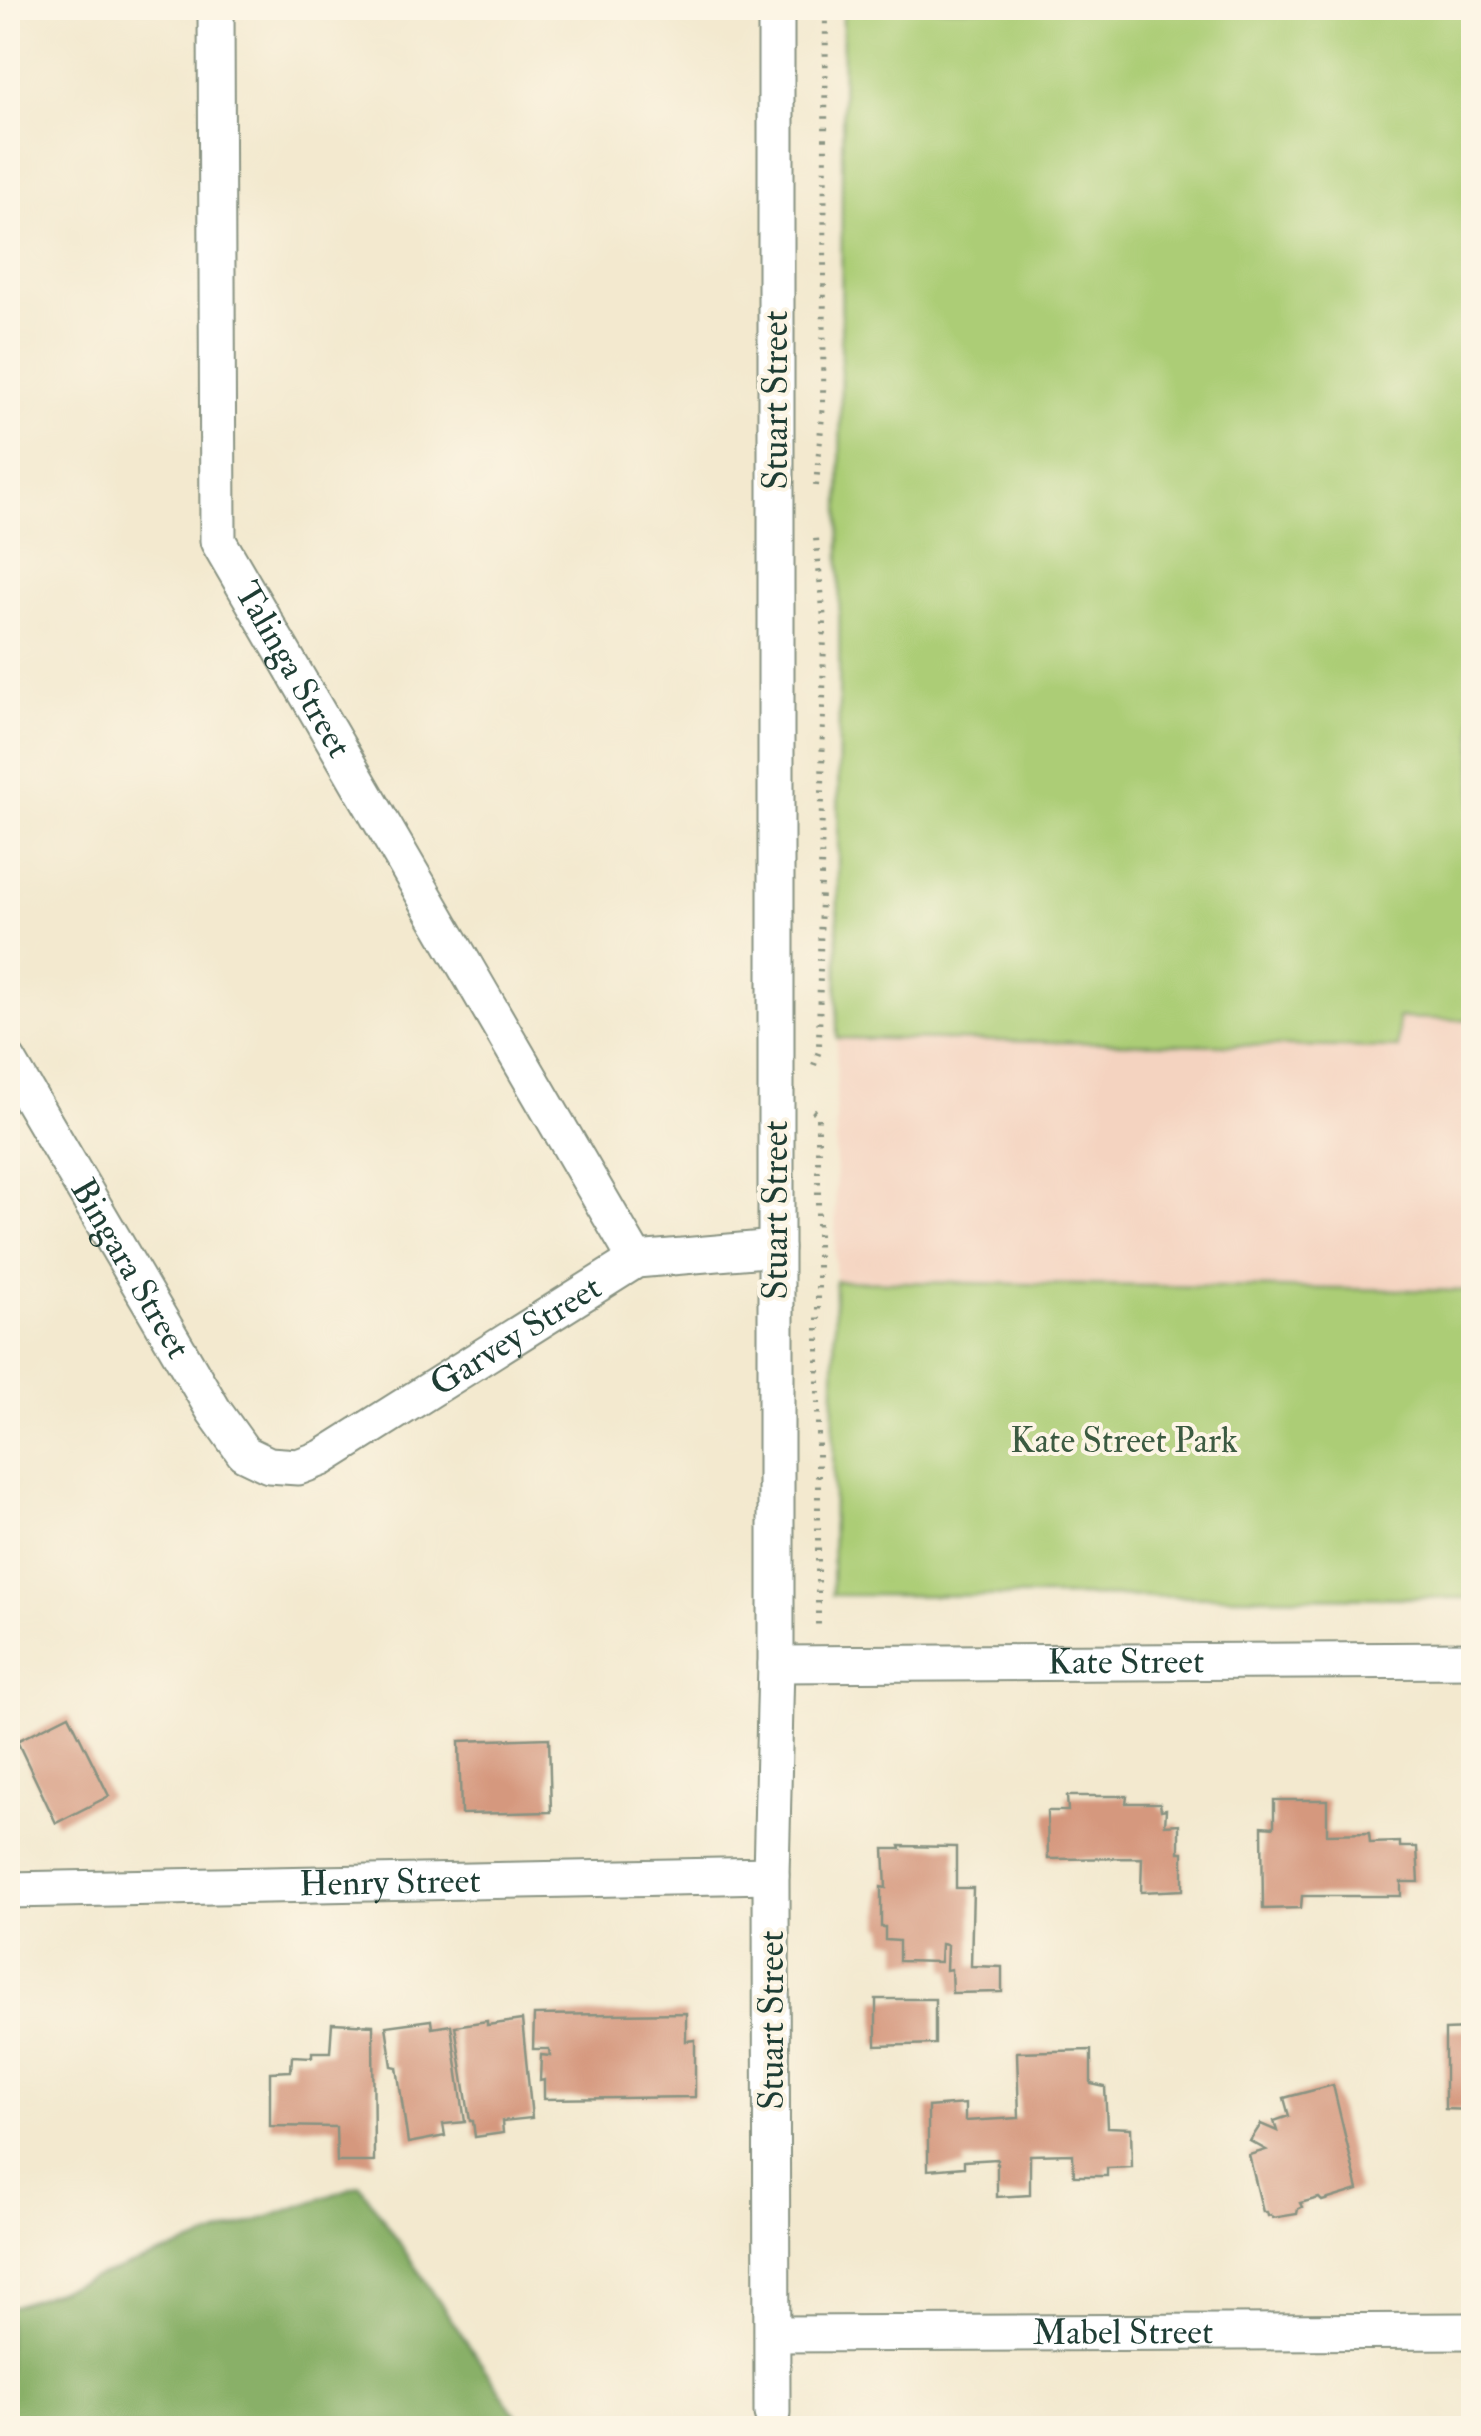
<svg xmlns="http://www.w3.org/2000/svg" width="1481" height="2436" font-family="'IM FELL Double Pica',serif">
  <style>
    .built { fill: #f4d3c0 }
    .green { fill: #accd76; stroke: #668555; stroke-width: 2.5 }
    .forest { fill: #89b067; stroke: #54764e; stroke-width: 2.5 }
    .building { fill: #d5987e }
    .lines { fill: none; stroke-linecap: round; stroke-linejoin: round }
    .street-casing { stroke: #899382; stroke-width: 39 }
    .path { stroke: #899382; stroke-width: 6; stroke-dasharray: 2.5 8; stroke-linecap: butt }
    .street { stroke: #fff; stroke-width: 35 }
    .labels { text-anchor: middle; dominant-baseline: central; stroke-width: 8; stroke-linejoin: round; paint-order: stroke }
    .street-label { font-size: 35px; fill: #1f3d34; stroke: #fcf5e5 }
    .park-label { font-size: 35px; fill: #3b5a41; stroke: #fcf5e5 }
  </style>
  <rect width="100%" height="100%" fill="#fcf5e5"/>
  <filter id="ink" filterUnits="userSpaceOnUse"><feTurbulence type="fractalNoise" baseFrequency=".01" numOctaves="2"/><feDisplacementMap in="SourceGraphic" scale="20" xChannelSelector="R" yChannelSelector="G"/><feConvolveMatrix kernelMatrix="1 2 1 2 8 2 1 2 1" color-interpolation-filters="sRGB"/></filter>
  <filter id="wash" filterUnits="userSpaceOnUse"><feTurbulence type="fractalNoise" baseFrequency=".0048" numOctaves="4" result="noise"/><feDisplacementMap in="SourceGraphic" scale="40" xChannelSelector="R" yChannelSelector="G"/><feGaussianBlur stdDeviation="2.25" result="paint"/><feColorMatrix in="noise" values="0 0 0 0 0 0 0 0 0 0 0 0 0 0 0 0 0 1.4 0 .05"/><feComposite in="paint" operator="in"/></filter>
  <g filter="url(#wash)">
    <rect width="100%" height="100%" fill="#f3e9cf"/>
    <polygon class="built" points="843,8 1473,8 1473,1291 835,1281"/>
    <g class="green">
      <polygon points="843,8 1473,8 1473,1020 1398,1018 1398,1048 837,1038"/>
      <polygon points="835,1281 1473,1291 1473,1598 832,1595"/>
    </g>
    <polygon class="forest" points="360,2185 525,2428 8,2428 8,2308"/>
    <g id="blocks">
      <g class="building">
        <polygon points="69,1715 109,1796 56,1823 17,1741"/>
        <polygon points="549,1738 551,1812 461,1814 459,1741"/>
        <polygon points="1067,1796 1127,1796 1126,1803 1160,1803 1161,1810 1166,1809 1165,1825 1179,1824 1179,1852 1183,1852 1183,1890 1141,1892 1142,1858 1048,1859 1047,1811 1068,1811"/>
        <polygon points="1274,1800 1327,1800 1327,1834 1369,1833 1370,1843 1400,1842 1400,1847 1417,1847 1419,1882 1401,1882 1401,1896 1302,1896 1301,1908 1263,1909 1262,1826 1274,1827"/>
        <polygon points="900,1846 956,1847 956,1888 973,1888 971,1966 1002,1967 1002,1992 952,1993 951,1969 946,1970 947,1945 941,1944 940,1962 899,1961 899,1941 885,1940 885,1927 881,1927 881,1887 886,1888 884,1849 901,1849"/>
        <polygon points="876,1999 935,1999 935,2044 876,2046"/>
        <polygon points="686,2013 686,2041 695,2040 695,2097 544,2099 544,2080 540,2081 541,2055 550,2056 549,2049 533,2049 534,2015"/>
        <polygon points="431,2020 432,2028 451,2025 465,2122 443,2124 445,2136 408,2143 397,2067 392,2066 386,2026"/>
        <polygon points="522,2020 532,2118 502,2121 503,2133 475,2137 473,2121 470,2121 455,2026 487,2021 487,2025"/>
        <polygon points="1468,2021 1474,2021 1474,2110 1445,2109 1445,2030 1467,2029"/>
        <polygon points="332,2023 373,2025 374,2162 337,2162 336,2127 270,2126 270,2072 291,2071 292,2056 312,2057 312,2052 330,2052"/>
        <polygon points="1091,2050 1091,2084 1105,2087 1107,2127 1131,2128 1132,2167 1107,2168 1107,2176 1074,2176 1073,2154 1030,2155 1030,2195 997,2197 997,2159 964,2161 964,2167 928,2170 928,2107 965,2104 965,2121 1019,2118 1017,2052"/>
        <polygon points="1333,2085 1358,2190 1322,2201 1319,2198 1300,2203 1302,2207 1298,2209 1297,2214 1273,2218 1271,2215 1268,2216 1267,2212 1263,2212 1249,2155 1266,2150 1250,2141 1261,2124 1277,2131 1274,2121 1289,2116 1284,2098"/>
      </g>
    </g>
  </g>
  <g filter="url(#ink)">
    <use href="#blocks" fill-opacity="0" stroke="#899382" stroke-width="2.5"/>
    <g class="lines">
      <g class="street-casing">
        <g id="street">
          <path id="s1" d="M216 8 218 541 636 1260"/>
          <path id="s2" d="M8 1060 214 1411 244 1453 269 1465 298 1467 322 1458 636 1260 776 1248"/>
          <path id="s3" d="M776 1664 1474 1660"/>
          <path id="s4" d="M8 1890 771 1875"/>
          <path id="s5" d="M773 2334 1474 2331"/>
          <polyline points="772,2413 771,1875 776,1664 776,8"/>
        </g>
      </g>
      <g class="path">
        <polyline points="816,486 823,404 826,8"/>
        <polyline points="814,1065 819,1051 824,620 816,538"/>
        <polyline points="813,1110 818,1114 818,1626"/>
      </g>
      <use href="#street" class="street"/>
    </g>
  </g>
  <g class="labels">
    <g class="street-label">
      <text transform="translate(776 400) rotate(-90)">Stuart Street</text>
      <text stroke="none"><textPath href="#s1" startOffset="682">Talinga Street</textPath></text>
      <text transform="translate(776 1210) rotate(-90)">Stuart Street</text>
      <text stroke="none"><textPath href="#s2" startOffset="242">Bingara Street</textPath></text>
      <text stroke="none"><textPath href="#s2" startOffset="770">Garvey Street</textPath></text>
      <text stroke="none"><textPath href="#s3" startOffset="350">Kate Street</textPath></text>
      <text stroke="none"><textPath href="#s4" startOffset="382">Henry Street</textPath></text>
      <text transform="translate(772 2020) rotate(-90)">Stuart Street</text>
      <text stroke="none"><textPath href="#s5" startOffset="350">Mabel Street</textPath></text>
    </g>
    <g class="park-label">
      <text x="1124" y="1441">Kate Street Park</text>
    </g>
  </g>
  <rect width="1481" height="2436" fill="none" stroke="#fcf5e5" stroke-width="40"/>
</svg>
